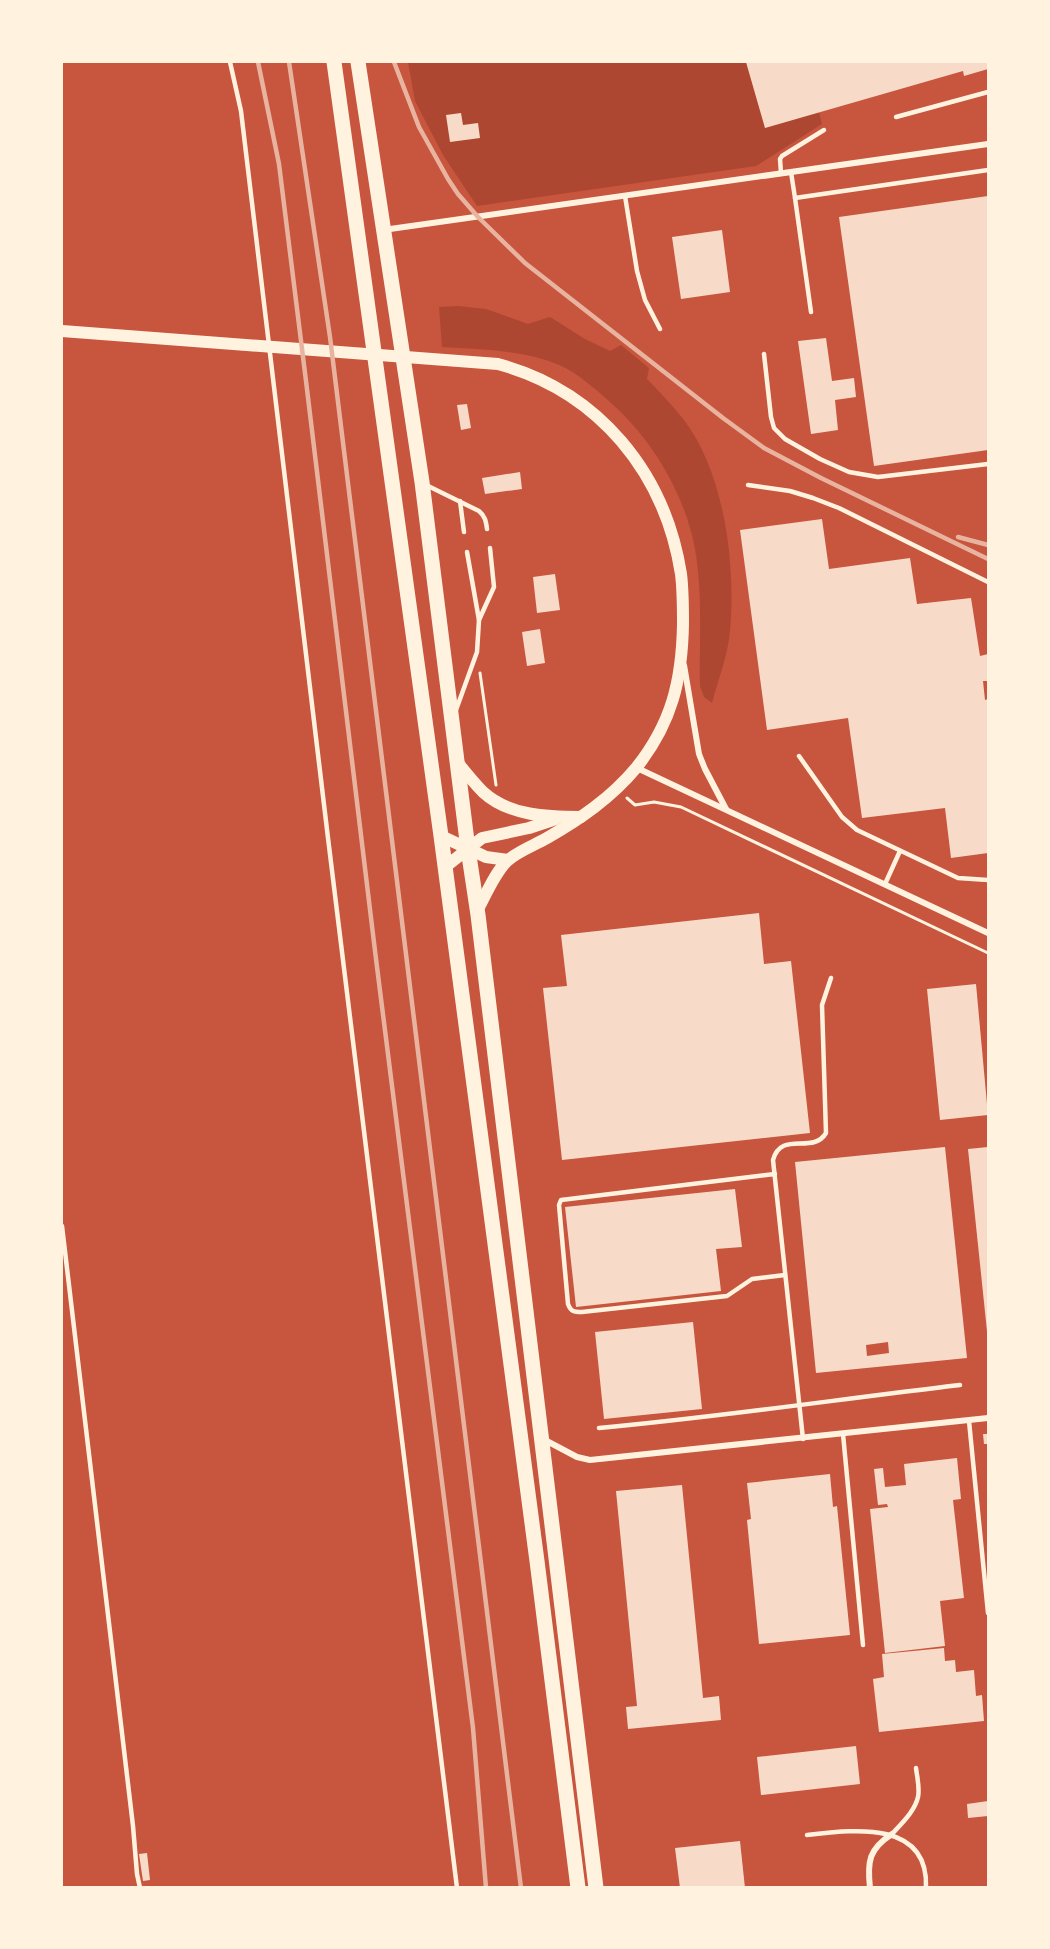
<svg xmlns="http://www.w3.org/2000/svg" width="1050" height="1949" font-family="'Nunito Sans',sans-serif">
  <style>
    .green { fill: #ae4732 }
    .building { fill: #f7dbc8; fill-rule: evenodd }
    .lines { fill: none; stroke-linecap: round; stroke-linejoin: round }
    .path { stroke: #fff3e0; stroke-width: 3 }
    .service { stroke: #fff3e0; stroke-width: 4.5 }
    .minor { stroke: #fff3e0; stroke-width: 6 }
    .secondary { stroke: #fff3e0; stroke-width: 12 }
    .primary { stroke: #fff3e0; stroke-width: 15 }
    .rail { stroke: #e9b49f; stroke-width: 4.5 }
  </style>
  <rect width="100%" height="100%" fill="#c8553d"/>
  <g class="green">
    <polygon points="408,62 746,62 765,128 819,112 822,124 756,166 477,206 443,155 415,101"/>
    <path d="M458 306 486 309 528 324 550 317 585 339 610 351 621 345 649 368 647 379C660 392 673 406 684 420 725 474 736 566 730 631 728 655 718 680 712 703L704 697 700 686C699 640 703 594 695 549 685 494 652 439 610 402 595 389 578 373 559 365 522 349 481 350 442 347L439 307Z"/>
  </g>
  <g class="building">
    <polygon points="746,62 988,62 988,69 964,76 963,71 765,128"/>
    <polygon points="461,113 463,125 478,123 480,138 450,142 446,115"/>
    <polygon points="988,196 988,450 874,466 839,217"/>
    <polygon points="722,230 730,292 681,299 672,237"/>
    <polygon points="826,338 832,381 854,378 856,397 835,400 838,430 811,434 798,341"/>
    <polygon points="467,404 471,428 461,430 457,405"/>
    <polygon points="520,472 522,489 485,494 482,478"/>
    <polygon points="822,519 829,569 910,558 917,604 971,598 980,656 988,654 988,681 983,681 985,700 988,699 988,853 951,858 945,808 862,818 848,718 767,730 740,530"/>
    <polygon points="555,574 560,610 537,613 533,577"/>
    <polygon points="540,629 545,663 527,666 522,632"/>
    <polygon points="759,913 764,964 791,961 810,1133 562,1160 543,988 567,986 561,935"/>
    <polygon points="976,984 988,1115 940,1120 927,989"/>
    <path d="M945 1147 967 1358 816 1373 795 1162ZM888 1342 889 1353 867 1356 866 1345Z"/>
    <polygon points="988,1147 988,1331 987,1331 968,1149"/>
    <polygon points="735,1189 742,1247 716,1249 721,1291 576,1307 565,1207"/>
    <polygon points="693,1322 702,1409 604,1419 595,1332"/>
    <polygon points="983,1434 988,1434 988,1444 984,1444"/>
    <polygon points="957,1458 961,1499 953,1500 964,1598 940,1601 945,1646 885,1653 870,1509 888,1507 887,1504 878,1505 874,1469 883,1468 885,1487 906,1485 904,1464"/>
    <polygon points="830,1474 833,1507 837,1506 850,1635 759,1644 747,1520 751,1519 747,1483"/>
    <polygon points="682,1485 703,1698 719,1696 721,1720 628,1729 626,1707 637,1706 616,1491"/>
    <polygon points="944,1648 945,1661 955,1660 956,1672 974,1670 976,1696 982,1695 984,1721 879,1732 873,1679 884,1677 882,1654"/>
    <polygon points="856,1746 860,1784 761,1795 757,1757"/>
    <polygon points="988,1801 988,1816 968,1818 967,1804"/>
    <polygon points="740,1841 745,1888 680,1888 675,1848"/>
    <polygon points="147,1853 150,1880 143,1881 139,1854"/>
  </g>
  <g class="lines">
    <g class="path">
      <polyline points="480,673 496,785"/>
      <polyline points="627,798 635,805 654,802 681,807 988,953"/>
    </g>
    <g class="service">
      <polyline points="230,62 241,111 328,838 457,1888"/>
      <polyline points="896,117 988,92"/>
      <polyline points="791,172 795,198 988,170"/>
      <polyline points="781,173 780,159 782,156 824,130"/>
      <polyline points="625,196 637,271 645,300 660,329"/>
      <polyline points="795,198 811,312"/>
      <polyline points="764,354 771,417 774,428 785,439 820,459 849,472 878,477 988,464"/>
      <path d="M424 484 479 511C485 516 486 521 487 529"/>
      <polyline points="748,485 790,491 813,498 839,508 988,582"/>
      <polyline points="460,501 464,532"/>
      <polyline points="467,552 479,620"/>
      <polyline points="456,710 477,652 479,620 494,587 490,548"/>
      <polyline points="799,756 842,817 857,830 958,878 988,880"/>
      <polyline points="885,884 900,851"/>
      <path d="M775 1174 561 1200 559 1205 568 1304C571 1312 574 1312 582 1312L727 1296 752 1279 785 1275"/>
      <polyline points="62,1226 133,1826 137,1874 140,1888"/>
      <polyline points="969,1421 988,1613"/>
      <path d="M599 1428C720 1417 840 1399 960 1385"/>
      <polyline points="843,1434 863,1645"/>
      <path d="M803 1439 773 1160C781 1130 813 1155 826 1133L822 1005 831 978"/>
      <path d="M892 1834C901 1824 915 1811 918 1797 920 1788 917 1777 916 1768"/>
      <path d="M807 1835C852 1830 929 1819 926 1888"/>
    </g>
    <g class="minor">
      <polyline points="383,230 988,144"/>
      <polyline points="684,665 699,754 705,769 726,809"/>
      <polyline points="637,768 988,933"/>
      <polyline points="543,1439 577,1457 590,1460 988,1418"/>
      <path d="M870 1888C867 1861 869 1849 892 1834"/>
    </g>
    <g class="secondary">
      <path d="M62 331 498 364C598 391 665 472 681 574 683 590 683 608 683 624 682 680 672 723 636 768 611 798 580 819 547 838 535 845 518 851 507 861 494 874 486 895 477 911"/>
      <path d="M458 763C466 773 474 783 483 792 509 816 548 817 581 817"/>
      <polyline points="441,836 486,857 508,860"/>
      <polyline points="445,867 482,838 529,828 556,819"/>
    </g>
    <g class="primary">
      <polyline points="334,62 441,836 537,1561 578,1888"/>
      <polyline points="358,62 422,482 468,849 478,915 596,1888"/>
    </g>
    <g class="rail">
      <polyline points="258,62 279,164 306,381 376,959 473,1728 486,1888"/>
      <polyline points="289,62 330,337 521,1888"/>
      <polyline points="394,62 419,127 448,179 458,194 478,217 525,263 723,418 764,448 821,478 988,559"/>
      <polyline points="958,537 988,545"/>
    </g>
  </g>
  <rect width="1050" height="1949" fill="none" stroke="#fff3e0" stroke-width="126"/>
</svg>
